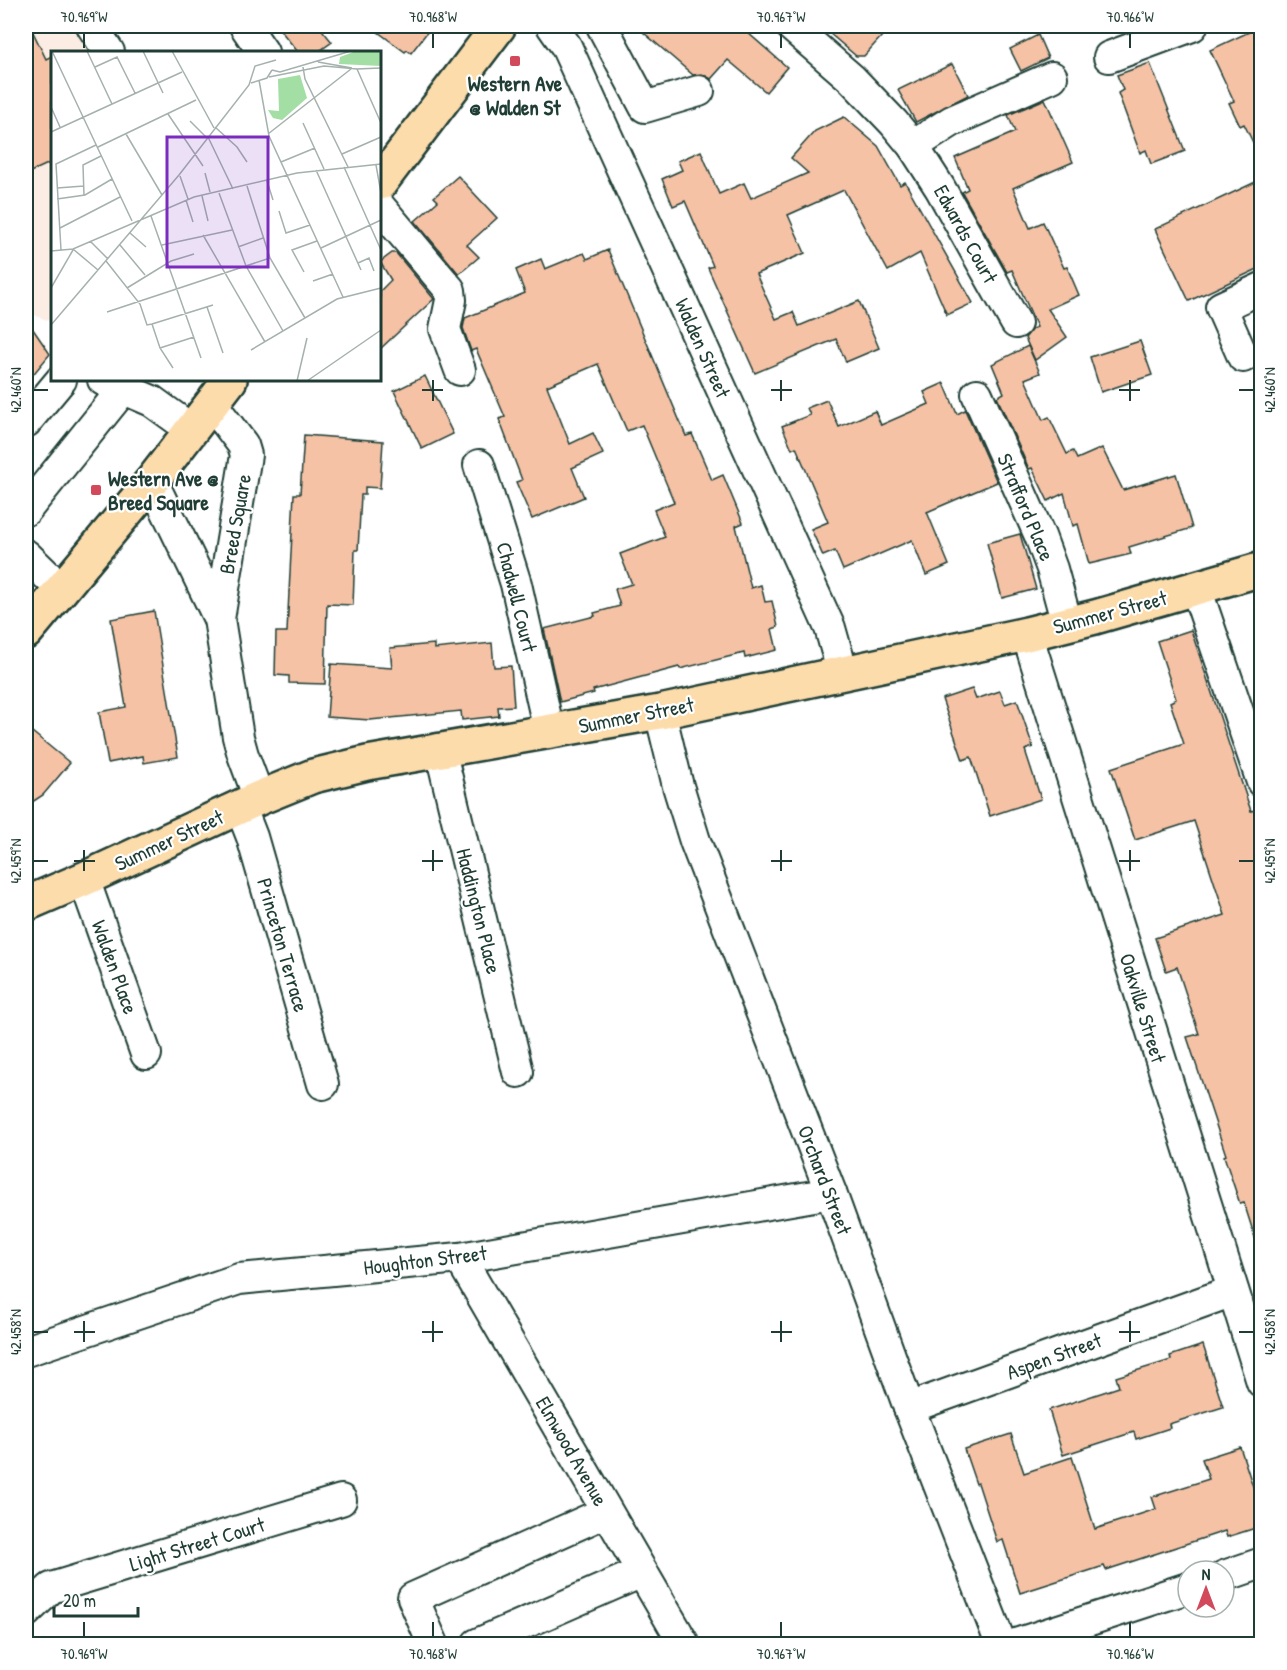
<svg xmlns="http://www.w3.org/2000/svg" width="1287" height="1670" font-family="'Patrick Hand',sans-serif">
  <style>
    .built { fill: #fcede4 }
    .building { fill: #f5c2a6; stroke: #1f3d34; stroke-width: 1.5 }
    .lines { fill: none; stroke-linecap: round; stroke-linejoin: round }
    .minor-casing { stroke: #1f3d34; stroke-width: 34 }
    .major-casing { stroke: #1f3d34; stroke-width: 38 }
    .minor { stroke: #fff; stroke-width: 30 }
    .major { stroke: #fddcac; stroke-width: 33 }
    .ticks { fill: none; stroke: #1f3d34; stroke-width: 2 }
    .poi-dot { fill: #d1495b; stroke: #fff; stroke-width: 2 }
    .labels { text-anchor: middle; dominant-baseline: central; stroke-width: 4.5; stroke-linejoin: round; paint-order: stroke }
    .poi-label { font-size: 21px; font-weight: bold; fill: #1f3d34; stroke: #fff }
    .street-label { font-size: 21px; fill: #1f3d34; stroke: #fff }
    .inset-road { fill: none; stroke: #a5b1ae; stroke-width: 1.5 }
    .view { fill: #7b2cbf; fill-opacity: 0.15; stroke: #7b2cbf; stroke-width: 3 }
    .inset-edge { fill: none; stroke: #1f3d34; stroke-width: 3 }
    .neatline { fill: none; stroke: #1f3d34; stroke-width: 2 }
    .ticks-label { font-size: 15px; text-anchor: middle; fill: #1f3d34 }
  </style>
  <rect width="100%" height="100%" fill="#fff"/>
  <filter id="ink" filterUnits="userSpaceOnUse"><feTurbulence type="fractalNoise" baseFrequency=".0167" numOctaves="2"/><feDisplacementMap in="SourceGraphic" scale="12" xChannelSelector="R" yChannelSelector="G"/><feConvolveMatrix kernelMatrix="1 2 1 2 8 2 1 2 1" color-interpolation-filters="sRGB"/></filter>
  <g filter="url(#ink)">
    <polygon class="built" points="26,26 105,26 122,52 52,52 52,322 26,312"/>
    <g class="building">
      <polygon points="26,26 30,26 46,59 52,56 52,162 26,174"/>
      <polygon points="277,26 319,26 332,42 318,52 298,52"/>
      <polygon points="370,26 432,26 411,53 407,50 405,52"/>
      <polygon points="636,26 740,26 787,67 766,92 728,60 711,79 702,74 693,75"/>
      <polygon points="821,26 891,26 864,56 856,56"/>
      <polygon points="1262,26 1262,161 1244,124 1240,126 1229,103 1234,101 1210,50"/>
      <polygon points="1038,35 1048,58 1021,71 1010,49"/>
      <polygon points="1150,63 1185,151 1151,164 1146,150 1140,153 1118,93 1123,90 1117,75"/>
      <polygon points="952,64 968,95 916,122 898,90"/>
      <polygon points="1045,99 1073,162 1013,188 1030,228 1043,222 1064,268 1067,267 1079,295 1048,309 1067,337 1035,360 1025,338 1032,329 1037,327 1012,270 1007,272 962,192 968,189 955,158 1015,132 1008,115"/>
      <polygon points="844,117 878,146 900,185 905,182 973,303 947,315 920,253 888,271 844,190 788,215 805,253 756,274 776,319 793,312 799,326 859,301 879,348 846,362 836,339 755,373 708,268 713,266 685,201 673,206 662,179 682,170 678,161 701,151 719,194 744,183 751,198 808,173 791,158 815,131"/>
      <polygon points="458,176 497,218 467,245 479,257 459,274 415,221 438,201 434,197"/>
      <polygon points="1262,179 1262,267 1189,301 1155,229"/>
      <polygon points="608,250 686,436 692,434 712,480 723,475 743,523 736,526 751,588 761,585 765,602 772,601 778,627 772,629 777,650 745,658 744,653 680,669 679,667 593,690 594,693 560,702 544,629 595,616 594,613 620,606 615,589 632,584 620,554 665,537 654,510 674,502 642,425 627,431 598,364 547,386 570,444 593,433 603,454 572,468 584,497 532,519 516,482 522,480 499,419 505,417 476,349 471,351 463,328 465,318 525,293 516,270 541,259 545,269 584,253 587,259"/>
      <polygon points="392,253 396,253 434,299 380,349 380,291 391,280 380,262"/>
      <polygon points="26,319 50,354 26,383"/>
      <polygon points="1140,341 1152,375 1101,392 1090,357"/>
      <polygon points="1028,346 1040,373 1025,379 1043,420 1049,417 1067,454 1073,451 1077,459 1102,448 1123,490 1176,474 1192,528 1129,547 1131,554 1089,564 1078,524 1073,526 1064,493 1048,501 1032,468 1029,469 997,397 1004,393 992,364"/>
      <polygon points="425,376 453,434 422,449 394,391"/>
      <polygon points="944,383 957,414 965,410 997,482 927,512 949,565 926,575 912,540 843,570 835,551 823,556 811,529 828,522 796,447 792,449 782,426 810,415 807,408 827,400 839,427 875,411 881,425 929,404 924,392"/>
      <polygon points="304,435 383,441 380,488 365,487 365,495 361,495 358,550 355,550 353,605 327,604 325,684 289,683 289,676 275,675 276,632 287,632 294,494 300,494"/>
      <polygon points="1020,534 1036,589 1002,598 987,543"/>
      <polygon points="154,611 178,757 144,763 143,756 108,763 99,712 126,707 111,619"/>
      <polygon points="1191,630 1251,811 1262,808 1262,1243 1257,1244 1244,1203 1240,1204 1224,1156 1226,1155 1187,1037 1199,1034 1177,967 1166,971 1155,938 1225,915 1194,821 1135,840 1111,768 1184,744 1170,702 1176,699 1157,641"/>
      <polygon points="492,643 494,667 511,666 514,706 498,707 499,716 462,720 461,711 370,720 327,717 331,664 392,668 390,648 434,644 434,649"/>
      <polygon points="972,689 976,699 1000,691 1005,704 1017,700 1033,747 1025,750 1041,799 990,816 971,757 963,760 942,699"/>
      <polygon points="26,727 70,763 43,795 26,806"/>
      <polygon points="1203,1345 1223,1407 1169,1424 1170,1428 1136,1439 1134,1432 1063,1455 1049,1410 1119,1387 1116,1377 1171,1360 1170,1356"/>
      <polygon points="1011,1434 1024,1473 1072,1457 1095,1529 1156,1509 1152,1497 1209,1479 1202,1459 1240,1447 1262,1514 1262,1526 1227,1537 1225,1531 1106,1570 1104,1566 1020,1593 1003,1540 997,1542 978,1483 976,1484 964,1449"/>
    </g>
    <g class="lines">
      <g class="minor-casing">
        <g id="minor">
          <polyline points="92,26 109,52"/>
          <polyline points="245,26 263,52"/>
          <polyline points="552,26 566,46 830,628 843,674"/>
          <polyline points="602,26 645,107 699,91"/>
          <polyline points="791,26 852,79 894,123 913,146 940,188 1016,323"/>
          <polyline points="1109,57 1192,26"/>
          <polyline points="913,146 952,121 1052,77"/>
          <polyline points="380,207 450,290 451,300 445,329 460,370"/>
          <polyline points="1243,357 1221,307 1262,288"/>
          <polyline points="103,380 152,401 192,430"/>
          <polyline points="977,394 1040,536 1052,569 1067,624"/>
          <polyline points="212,404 243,445 246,455 219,619"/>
          <polyline points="26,422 61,380"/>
          <polyline points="479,465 516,584 549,731"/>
          <polyline points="152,481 219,619 238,737 243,755 259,798"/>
          <polyline points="26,510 124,388"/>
          <polyline points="26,555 61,589"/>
          <polyline points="1196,588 1262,782"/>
          <polyline points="1027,634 1262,1382"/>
          <polyline points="660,712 678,786 695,841 831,1193 909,1408 1001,1644"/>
          <polyline points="440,749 518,1072"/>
          <polyline points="240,806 252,837 323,1084"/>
          <polyline points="84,879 146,1054"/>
          <polyline points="460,1258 684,1644"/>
          <polyline points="26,1351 239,1279 460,1258 831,1193"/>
          <polyline points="909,1408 1233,1291"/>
          <polyline points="1224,1576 1262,1563"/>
          <polyline points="26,1612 51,1588 341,1500"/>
          <polyline points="433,1644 413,1598 606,1512"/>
          <polyline points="477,1644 642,1572"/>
          <polyline points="1016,1644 1188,1588"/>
        </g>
      </g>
      <g class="major-casing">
        <g id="major">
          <polyline points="380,183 499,26"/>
          <polyline points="26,632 152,481 230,380"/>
          <polyline points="26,904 84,879 259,798 313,776 367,763 660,712 1027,634 1095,617 1262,569"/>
        </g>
      </g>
      <use href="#minor" class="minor"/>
      <use href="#major" class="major"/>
    </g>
  </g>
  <path class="ticks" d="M84 33V48M433 33V48M781 33V48M1130 33V48M433 380V401M781 380V401M1130 380V401M33 390H48M422 390H443M771 390H792M1119 390H1140M1239 390H1254M84 850V871M433 850V871M781 850V871M1130 850V871M33 861H48M74 861H95M422 861H443M771 861H792M1119 861H1140M1239 861H1254M84 1321V1342M433 1321V1342M781 1321V1342M1130 1321V1342M33 1332H48M74 1332H95M422 1332H443M771 1332H792M1119 1332H1140M1239 1332H1254M84 1622V1637M433 1622V1637M781 1622V1637M1130 1622V1637"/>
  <g class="poi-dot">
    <rect x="509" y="55" width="12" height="12" rx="3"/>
    <rect x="90" y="484" width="12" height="12" rx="3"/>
  </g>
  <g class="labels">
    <g class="poi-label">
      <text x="515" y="83">Western Ave<tspan x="515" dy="24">@ Walden St</tspan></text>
      <text x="108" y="478" text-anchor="start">Western Ave @<tspan x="108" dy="24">Breed Square</tspan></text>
    </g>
    <g class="street-label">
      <text transform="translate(966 234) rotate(61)">Edwards Court</text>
      <text transform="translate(703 348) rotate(66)">Walden Street</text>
      <text transform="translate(1026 507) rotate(67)">Strafford Place</text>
      <text transform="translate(235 524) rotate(-80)">Breed Square</text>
      <text transform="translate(517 597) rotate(76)">Chadwell Court</text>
      <text transform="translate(1110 612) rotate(-15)">Summer Street</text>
      <text transform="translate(636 715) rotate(-11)">Summer Street</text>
      <text transform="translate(169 840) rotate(-25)">Summer Street</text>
      <text transform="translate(479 911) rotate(76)">Haddington Place</text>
      <text transform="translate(283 945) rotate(74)">Princeton Terrace</text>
      <text transform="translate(115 967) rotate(70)">Walden Place</text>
      <text transform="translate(1143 1008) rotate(73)">Oakville Street</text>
      <text transform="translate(825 1180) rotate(69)">Orchard Street</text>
      <text transform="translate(425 1260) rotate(-7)">Houghton Street</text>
      <text transform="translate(1054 1356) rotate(-20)">Aspen Street</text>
      <text transform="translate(572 1451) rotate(60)">Elmwood Avenue</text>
      <text transform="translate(197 1544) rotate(-17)">Light Street Court</text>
    </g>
  </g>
  <g transform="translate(51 51)">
    <rect width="330" height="330" fill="#fff"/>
    <path d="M305 0H330V15L288 13 289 6ZM249 24 256 47 231 69 222 67 217 59 228 60 227 28Z" fill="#a3dea4"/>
    <path class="inset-road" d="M1 0 81 170M36 0 61 53M92 0 112 42M121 0 163 77M267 11 301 17M44 16 66 6 84 42M252 16 254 28 297 116M330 17 306 18 330 72M221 19 229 21 300 0M218 26 273 15 306 18M208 29 218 85 292 246M200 32 216 27 221 19M0 56 9 76M117 63 152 115M139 70 156 87M252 72 273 118M164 76 186 96 196 111M0 81 131 21M75 83 111 144M217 83 300 18M157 86 182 138M47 96 145 49M291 103 330 86M230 111 264 97M325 114 330 142M293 116 330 199M265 119 310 219M154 122 159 141M129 125 137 148M216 130 222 149M196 135 219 207 254 267M6 137 33 135M168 142 195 215 232 280M33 145 32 114 50 105M151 145 157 170M6 148 34 144 61 128M135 149 142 171M228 160 235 182 259 174M100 165 150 307M9 177 69 146M79 182 95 196M152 184 214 291M39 190 57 208M69 194 94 224M111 194 181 179M187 196 212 187M270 197 330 169M22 198 47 219M10 199 5 113 45 94M0 200 22 198 143 146 246 122 330 113M55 210 89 253 96 274 101 273M307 212 318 207 323 220M253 221 241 199 266 190M262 230 282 223M0 237 22 199M76 237 120 210 143 203M156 256 172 302M56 261 219 207M101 273 162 254M101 273 109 297 122 317M0 274 128 124 198 34 204 15 225 9M109 297 143 286M200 299 286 248 330 237M246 330 256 287M256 330 330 279"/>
    <path class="view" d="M116 86H217V216H116Z"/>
    <rect width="330" height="330" class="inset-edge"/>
  </g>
  <rect width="1287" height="1670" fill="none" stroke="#fff" stroke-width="66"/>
  <g transform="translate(1206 1589)"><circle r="28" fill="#ffffff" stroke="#a5b1ae" stroke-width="1.5"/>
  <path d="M0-4.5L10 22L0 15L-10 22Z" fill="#d1495b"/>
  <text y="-9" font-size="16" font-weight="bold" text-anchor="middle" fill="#1f3d34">N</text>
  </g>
  <path d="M54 1607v9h84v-9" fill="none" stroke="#1f3d34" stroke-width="3"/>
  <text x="63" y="1607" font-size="18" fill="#1f3d34" stroke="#ffffff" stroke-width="4.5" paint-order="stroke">20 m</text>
  <rect x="33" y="33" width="1221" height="1604" class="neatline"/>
  <g class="ticks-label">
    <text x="84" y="22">70.969°W</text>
    <text x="433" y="22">70.968°W</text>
    <text x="781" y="22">70.967°W</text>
    <text x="1130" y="22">70.966°W</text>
    <text transform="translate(16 390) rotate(-90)" y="5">42.460°N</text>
    <text transform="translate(1270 390) rotate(-90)" y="5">42.460°N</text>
    <text transform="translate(16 861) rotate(-90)" y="5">42.459°N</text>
    <text transform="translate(1270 861) rotate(-90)" y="5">42.459°N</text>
    <text transform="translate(16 1332) rotate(-90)" y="5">42.458°N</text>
    <text transform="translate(1270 1332) rotate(-90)" y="5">42.458°N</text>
    <text x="84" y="1659">70.969°W</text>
    <text x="433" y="1659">70.968°W</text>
    <text x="781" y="1659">70.967°W</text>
    <text x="1130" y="1659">70.966°W</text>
  </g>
</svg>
